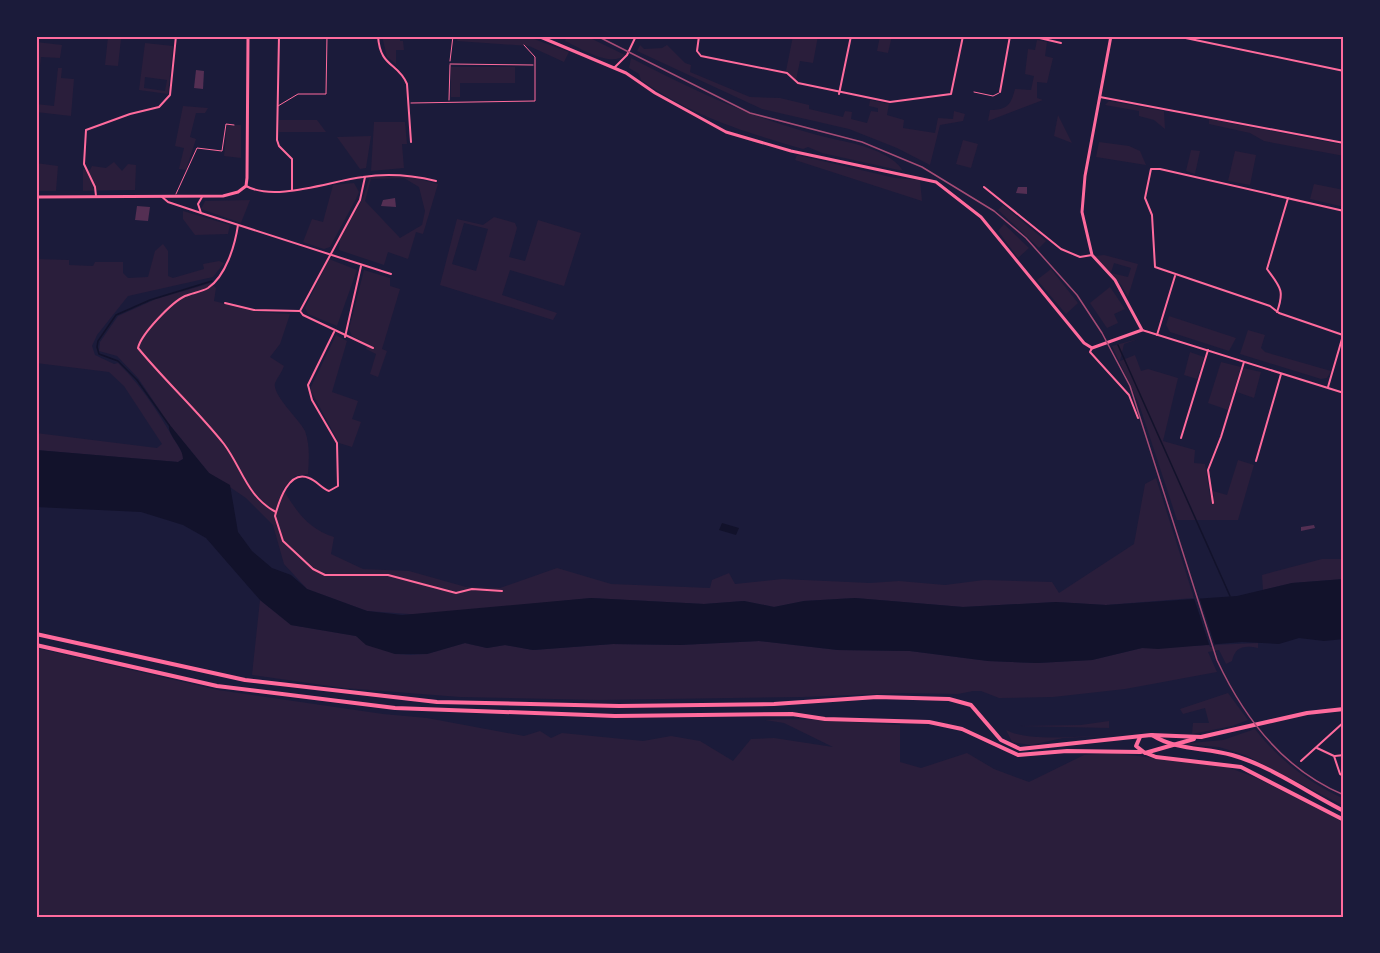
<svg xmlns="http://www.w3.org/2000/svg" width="1380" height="953" font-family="Karla,sans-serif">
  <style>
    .green { fill: #2a1e3b; fill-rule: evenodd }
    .water { fill: #12122b }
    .pier { fill: #1b1b3a }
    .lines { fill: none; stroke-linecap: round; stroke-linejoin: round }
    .stream { stroke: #12122b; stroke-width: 1.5 }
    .building { fill: #542f53 }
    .service { stroke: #ff6b9d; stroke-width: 1 }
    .minor { stroke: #ff6b9d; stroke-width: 2 }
    .tertiary { stroke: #ff6b9d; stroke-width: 2 }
    .secondary { stroke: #ff6b9d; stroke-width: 3 }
    .trunk { stroke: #ff6b9d; stroke-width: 4 }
    .rail { stroke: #a44b75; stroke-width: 1.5 }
    .neatline { fill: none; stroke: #ff6b9d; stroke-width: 2 }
  </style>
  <rect width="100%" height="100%" fill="#1b1b3a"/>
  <g class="green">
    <polygon points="281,36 323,36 323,40 281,39"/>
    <polygon points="382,36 400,36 400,41 403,41 404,50 396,50 396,64 387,57"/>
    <polygon points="458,36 526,36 569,52 564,62 529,46 457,41"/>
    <path d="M567 36H586L625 55C611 68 580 48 565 41Z"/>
    <polygon points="793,36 818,36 813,63 800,61 796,80 786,71"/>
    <polygon points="880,36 892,36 888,53 877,51"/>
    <polygon points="108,37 121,39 118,66 105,65"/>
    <path d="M1037 40 1047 42 1045 56 1053 58 1047 83 1037 82V98L1043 100 988 121 990 110C1007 110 1011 105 1015 89L1031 90 1034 76 1025 74 1028 49 1035 50Z"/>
    <polygon points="36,42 62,45 60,58 41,57 37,93"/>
    <path d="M145 43 173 46 168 94 139 90ZM145 77 167 80 165 91 144 88Z"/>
    <polygon points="640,45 644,49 662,48 667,45 685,63 691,65 690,72 750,97 780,98 809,105 809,109 843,117 845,111 852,112 851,119 867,123 871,111 878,112 878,108 869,106 870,100 889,104 887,115 904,120 903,128 935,133 938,118 953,119 954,111 965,114 963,121 940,125 930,165 897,148 849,129 762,109 637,51"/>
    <path d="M631 58C701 94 761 123 838 140 858 144 892 152 903 171L822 153 808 147 803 149C742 131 694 117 641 80L639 74 629 68Z"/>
    <polygon points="451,67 515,67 515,83 460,83 460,97 451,97"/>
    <polygon points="58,68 62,68 61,78 74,79 71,116 36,112 36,104 54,106"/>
    <polygon points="1109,101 1164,111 1165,129 1154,120 1139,116 1139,111 1105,105"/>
    <polygon points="183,106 208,108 205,113 196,113 190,137 196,139 186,170 179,169 184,148 175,146"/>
    <polygon points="1058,115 1072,143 1054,136"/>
    <polygon points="1209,119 1344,145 1344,156 1264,141 1250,133 1209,124"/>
    <polygon points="279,120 317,120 326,132 279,132"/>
    <polygon points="374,122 405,122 407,144 402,144 404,168 371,171"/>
    <polygon points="227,125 241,125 241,158 224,156"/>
    <polygon points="371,136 366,168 360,169 337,137"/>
    <polygon points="963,140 978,144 971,168 956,164"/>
    <polygon points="1099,142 1129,146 1140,151 1146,165 1096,157"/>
    <polygon points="1191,150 1200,151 1195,174 1186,171"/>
    <polygon points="1235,151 1256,155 1250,185 1228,181"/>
    <polygon points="797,155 895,178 920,180 922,201 795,160"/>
    <polygon points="114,162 122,171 128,164 136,165 135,190 83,191 83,169 90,170 92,166 106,168"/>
    <polygon points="36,163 58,166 56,191 36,191"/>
    <path d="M407 176 438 184 423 234 416 232 408 259 388 252 384 265 339 250 340 239 363 198 370 177ZM404 178 419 187 425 211 422 225 400 238 365 201 371 179Z"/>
    <polygon points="354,183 359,192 356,199 330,247 324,249 303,242 312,219 323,222 333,185"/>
    <polygon points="1314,184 1344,190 1344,207 1310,199"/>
    <polygon points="250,200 241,223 201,209 205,201"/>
    <polygon points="1003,205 1046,241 1039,248 998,210"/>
    <polygon points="183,211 230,225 228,234 195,235 183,219"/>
    <path d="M494 217 515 223 517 228 509 257 525 261 538 220 581 233 564 286 510 270 502 295 557 313 553 320 440 285 457 219 483 225ZM464 223 488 229 476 271 452 264Z"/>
    <polygon points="1004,224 1029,248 1018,258 998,231"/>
    <path d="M163 244 168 251V276L173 278 204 269 203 264 219 261 224 263 213 277 128 296 97 335 92 346 95 355 114 364 118 363C146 390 163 421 183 454V459L178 462 36 450V433L157 448 162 444 124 386 109 372 36 363V259L69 260V265L93 266 95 262H123V273L128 278 148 277 155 251Z"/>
    <path d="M1104 255 1138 264 1128 297 1121 285 1095 256ZM1114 263 1131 268 1128 277 1111 273Z"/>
    <polygon points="329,259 357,270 337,326 308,314 305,308"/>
    <polygon points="1051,269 1078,303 1066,314 1037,280"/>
    <polygon points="364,270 390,278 390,286 400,289 382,349 387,351 378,377 370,374 376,354 366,349 367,344 352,336 349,329"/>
    <path d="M211 283 216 288 214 301 257 312 290 314 280 344 270 357 284 366C282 372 277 378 275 383 272 395 299 419 305 431 310 445 309 459 308 474L295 476 283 489C296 511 308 529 334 537L331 554 363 569 409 571 466 587 500 588 557 568 611 584 710 588 712 580 729 573 735 584 782 579 870 583 899 581 945 585 984 580 1052 582 1059 593 1134 544 1145 484 1156 478 1194 598 1106 605 1056 602 963 607 855 598 804 601 774 607 744 601 704 604 591 598 423 615 367 611 307 589 284 564 273 525 246 498 209 473 169 424 138 378 117 356 99 351 100 342 118 316 156 299Z"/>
    <polygon points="1110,287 1125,309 1114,314 1118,323 1107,328 1090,303"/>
    <polygon points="1169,316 1236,338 1229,351 1170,332 1166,325"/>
    <polygon points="1248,330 1265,335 1261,348 1265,352 1331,371 1327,378 1321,379 1240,354"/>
    <polygon points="336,335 347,341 332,392 358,401 352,419 361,422 352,447 339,443 310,389"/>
    <polygon points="1138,339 1124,344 1120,361 1135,355 1141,371 1148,369 1178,378 1163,441 1195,450 1194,463 1205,464 1210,496 1214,496 1213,491 1227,495 1238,460 1254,465 1238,520 1177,520 1139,404 1112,346"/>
    <polygon points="1190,352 1204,357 1197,379 1184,375"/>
    <polygon points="1221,362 1241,367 1228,410 1208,403"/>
    <polygon points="1243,368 1261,372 1254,398 1237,392"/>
    <polygon points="1322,559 1344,559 1344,579 1292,583 1263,590 1262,575"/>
    <path d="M260 600 291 625 356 636 395 654 410 655 427 654 465 643 487 648 505 645 533 650 613 644 680 645 759 641 838 650 910 651 988 661 1037 663 1092 660 1142 648 1258 643V648C1245 645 1235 646 1232 661L1226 664 1219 650 1208 652 1217 672 1125 689 1053 697 999 698 981 691H973L958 694 900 693 803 697 599 700 460 697 344 688 252 675Z"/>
    <path d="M36 648 218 690 383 714 427 718 524 736 540 731 551 738 562 733 643 741 671 736 700 741 733 761 751 739 774 738 833 747 784 723 765 720C810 717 855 723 900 725V762L921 768 967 753 994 769 1029 782 1084 755 1113 753 1227 767 1257 778 1344 822V917H36Z"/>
    <polygon points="1228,693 1248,720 1232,726 1192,734 1193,723 1209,723 1205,708 1183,714 1180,709"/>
    <polygon points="1109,721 1109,728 1019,726 1081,725"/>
    <path d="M1255 729C1279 760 1308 782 1344 799V806L1245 755 1219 747 1180 744 1223 740Z"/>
    <path d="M1006 730C1029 742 1075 736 1102 736L1063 738 1031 745 1012 742Z"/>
  </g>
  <g class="water">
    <path d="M169 424 209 473 230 485 238 532 252 551 272 568 291 575 307 589 367 611 402 615 591 598 704 604 744 601 774 607 804 601 855 598 963 607 1056 602 1106 605 1237 596 1292 583 1344 579V639L1324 641 1299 638 1279 644 1242 642 1158 649 1142 648 1092 660 1037 663 988 661 910 651 838 650 759 641 680 645 613 644 533 650 505 645 487 648 465 643 427 654H395L366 645 356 636 291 625 260 600 206 538 183 525 141 512 36 507V450L178 462 183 459C183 446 167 436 169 424Z"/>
    <polygon points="722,523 739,528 736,535 719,530"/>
  </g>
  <polygon class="pier" points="1198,594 1205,615 1215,646 1210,647 1193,595"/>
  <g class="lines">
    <g class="stream">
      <polyline points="1118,345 1230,596"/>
      <polyline points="169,425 137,380 118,361 99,354 97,347 98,341 116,315 150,300 212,281"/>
    </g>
  </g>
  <g class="building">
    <polygon points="196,70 204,71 203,89 194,88"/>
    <polygon points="1018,187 1027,187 1027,194 1016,193"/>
    <polygon points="395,198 396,207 381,206 383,200"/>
    <polygon points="137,206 150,207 148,221 135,220"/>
    <polygon points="1314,525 1315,528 1301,531 1301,527"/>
  </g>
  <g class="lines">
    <g class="service">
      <polyline points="450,61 453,36"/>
      <polyline points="450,64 533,65"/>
      <polyline points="974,92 993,96 999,93"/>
      <polyline points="449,100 450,65"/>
      <polyline points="411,103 535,101 535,57 524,45"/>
      <polyline points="278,106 298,94 326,94 327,36"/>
      <polyline points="176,194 197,148 222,151 226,124 234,125"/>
    </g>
    <g class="minor">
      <polyline points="279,36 277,140 279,146 292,159 292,190"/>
      <path d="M378 36C380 68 398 62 407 84L411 142"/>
      <polyline points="699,36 697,51 701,56 787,73 798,83 890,102 951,94 963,36"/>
      <polyline points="1031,36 1061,43"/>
      <polyline points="1000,92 1010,36"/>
      <polyline points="839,94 851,36"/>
      <polyline points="1100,97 1344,143"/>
      <path d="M246 186C275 202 330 181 363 177 389 173 411 175 436 181"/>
      <polyline points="984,187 1061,249 1080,257 1092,255"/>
      <polyline points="96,196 95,187 84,164 86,130 130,114 159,107 170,95 176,36"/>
      <polyline points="161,196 168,202 201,213 391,274"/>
      <polyline points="201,213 198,204 202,197"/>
      <path d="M238 225C235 245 226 276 208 288 201 292 192 293 185 296 172 302 141 334 138 348 165 381 197 410 224 444 242 468 247 497 276 512"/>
      <polyline points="225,303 254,310 300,311"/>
      <polyline points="300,311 360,200 365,177"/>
      <polyline points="300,311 303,315 373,348"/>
      <path d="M1277 312C1285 290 1280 287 1267 269L1288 198"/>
      <path d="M334 332 308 385 312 400 337 443 338 486 329 491C321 488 317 481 309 478 289 469 279 501 275 516L283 541 313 569 325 575H388L456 593 472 589 502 591"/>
      <polyline points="1157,335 1175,276"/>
      <polyline points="1343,335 1279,313 1270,306 1155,267 1152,215 1145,198 1151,169 1160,169 1344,211"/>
      <polyline points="345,337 361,266"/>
      <polyline points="1092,348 1090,352 1129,395 1138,418"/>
      <polyline points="1328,387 1344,332"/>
      <polyline points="1181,438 1208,350"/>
      <polyline points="1256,461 1281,374"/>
      <polyline points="1213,503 1208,470 1221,437 1244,362"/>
      <polyline points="1317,748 1334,756 1340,774 1344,776"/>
      <polyline points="1335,756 1344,755"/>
      <polyline points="1301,761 1344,722"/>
    </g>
    <g class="tertiary">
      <polyline points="1176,36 1344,71"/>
      <polyline points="614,68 627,55 636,36"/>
      <polyline points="1142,330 1344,393"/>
    </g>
    <g class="secondary">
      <polyline points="538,36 626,73 655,93 726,132 791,151 936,182 981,217 1084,343 1092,348 1142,330 1115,280 1092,255 1082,212 1085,176 1111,36"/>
      <polyline points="36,197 223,196 238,192 246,186 247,178 248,36"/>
    </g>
    <g class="trunk">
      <polyline points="36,634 245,680 437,702 619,706 774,704 877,697 949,699 971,705 1001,740 1020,749 1151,735 1201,737"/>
      <polyline points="36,645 217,686 395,708 615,716 792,714 825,719 929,722 962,729 1018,755 1067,751 1141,752"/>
      <path d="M1152 735C1177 751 1205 747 1232 755 1271 766 1308 793 1344 811"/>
      <polyline points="1140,737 1136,746 1145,753 1194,739"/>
      <polyline points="1201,737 1307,713 1344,709"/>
      <polyline points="1146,753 1156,757 1241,767 1344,820"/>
    </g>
    <path class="rail" d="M597 36 750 113 862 142 922 167 994 211 1026 238 1077 295 1102 333 1130 386 1217 660C1244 718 1284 770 1344 795"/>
  </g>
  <rect width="1380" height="953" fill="none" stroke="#1b1b3a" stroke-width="75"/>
  <rect x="38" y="38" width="1304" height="878" class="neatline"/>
</svg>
